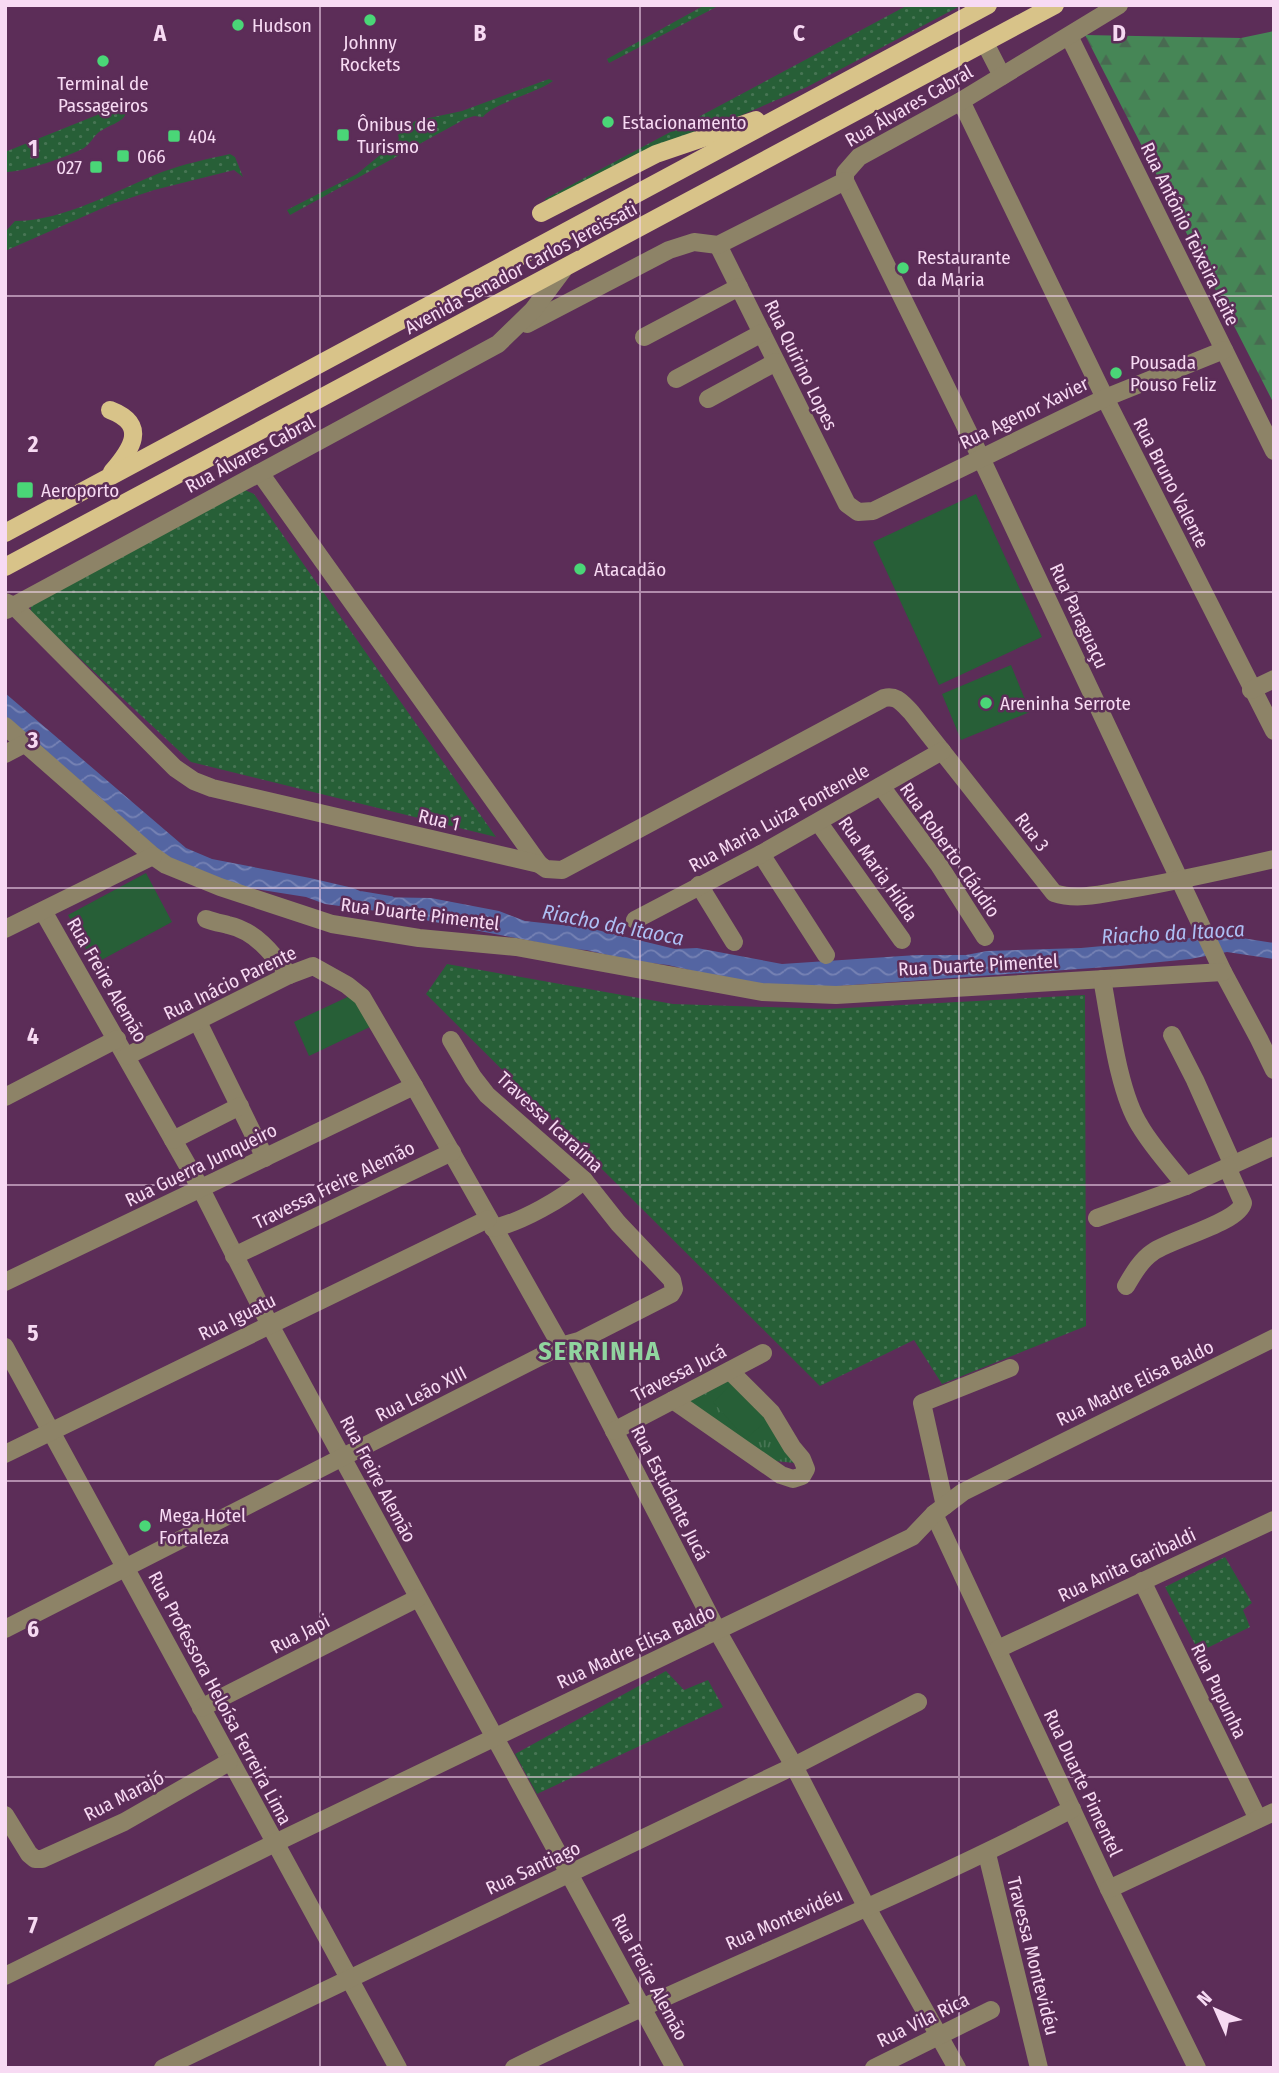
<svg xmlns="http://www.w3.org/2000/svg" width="1279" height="2073" font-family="'Fira Sans Condensed',sans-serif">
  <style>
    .grass { fill: url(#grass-dots) }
    .forest { fill: url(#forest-firs) }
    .park { fill: url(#park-tufts) }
    .pitch { fill: #275f37 }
    .water { fill: url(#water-waves) }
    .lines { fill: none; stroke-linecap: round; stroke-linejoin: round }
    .stream { stroke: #5465a2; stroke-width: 3.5 }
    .minor { stroke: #8d8367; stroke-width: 18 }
    .major { stroke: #d8c389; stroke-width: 18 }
    .grid { fill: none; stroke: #f7daf3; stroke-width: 2; stroke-opacity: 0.55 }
    .poi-dot { fill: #4ad677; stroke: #5c2d58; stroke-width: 2.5 }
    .labels { text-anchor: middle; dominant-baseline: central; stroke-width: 5; stroke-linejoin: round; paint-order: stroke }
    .poi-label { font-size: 19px; fill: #f7daf3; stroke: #5c2d58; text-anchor: start }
    .street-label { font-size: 19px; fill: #f7daf3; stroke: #5c2d58 }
    .water-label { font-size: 21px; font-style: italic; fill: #adbff3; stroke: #5c2d58 }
    .district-label { font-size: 26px; font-weight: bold; letter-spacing: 2px; fill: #91d49f; stroke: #5c2d58 }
    .grid-label { font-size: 23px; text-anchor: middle; font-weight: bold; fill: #f7daf3; stroke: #5c2d58; stroke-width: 5; stroke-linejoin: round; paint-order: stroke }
  </style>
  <defs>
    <pattern id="grass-dots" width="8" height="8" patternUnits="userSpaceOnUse" patternTransform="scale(1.75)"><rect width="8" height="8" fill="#275f37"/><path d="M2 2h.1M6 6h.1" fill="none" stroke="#477554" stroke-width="1.8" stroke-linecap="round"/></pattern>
    <pattern id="forest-firs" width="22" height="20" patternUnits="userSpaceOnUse" patternTransform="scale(1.75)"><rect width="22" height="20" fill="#468656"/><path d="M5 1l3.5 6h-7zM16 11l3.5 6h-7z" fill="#486a51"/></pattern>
    <pattern id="park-tufts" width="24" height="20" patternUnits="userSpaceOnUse" patternTransform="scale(1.75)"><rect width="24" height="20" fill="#275f37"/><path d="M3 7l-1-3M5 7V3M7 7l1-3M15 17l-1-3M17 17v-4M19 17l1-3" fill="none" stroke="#477554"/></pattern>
    <pattern id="water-waves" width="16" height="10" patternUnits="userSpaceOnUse" patternTransform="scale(1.75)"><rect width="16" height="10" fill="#5465a2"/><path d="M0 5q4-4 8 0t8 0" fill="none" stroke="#7682b4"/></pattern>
  </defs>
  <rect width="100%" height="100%" fill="#5c2d58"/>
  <g class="grass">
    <polygon points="705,5 720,5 609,63 607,59"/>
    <polygon points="908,5 962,5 807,87 693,136 547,203 545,199"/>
    <path d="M549 79 553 81C535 94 493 103 483 117L474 116 465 119 290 215 287 210 357 174 396 142 399 139 398 135 415 121 462 111Z"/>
    <path d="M127 103C130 122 112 123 99 132 93 137 90 144 84 148 70 156 21 173 5 172V152Z"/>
    <path d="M230 154 235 157 243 177 234 170 154 190 112 204 5 251V232L15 221C64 221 117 190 162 172 184 164 207 159 230 154Z"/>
    <polygon points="245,490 254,494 496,837 191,762 31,613 31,606"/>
    <polygon points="447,964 673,1004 828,1009 1085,995 1086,1326 942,1384 914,1340 820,1386 426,994"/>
    <polygon points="1225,1557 1252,1603 1243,1610 1250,1627 1199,1652 1165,1587"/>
    <polygon points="666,1671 684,1690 708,1680 723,1707 537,1794 515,1754"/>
  </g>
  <polygon class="forest" points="1274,31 1274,404 1085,35 1241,38"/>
  <polygon class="park" points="734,1378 770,1419 795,1463 775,1461 688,1402"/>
  <g class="pitch">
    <polygon points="976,494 1042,637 939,685 873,542"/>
    <polygon points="1011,665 1030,712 961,740 942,694"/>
    <polygon points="146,873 172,922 94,964 68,915"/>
    <polygon points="354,994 370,1027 309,1056 294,1022"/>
    <polygon points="732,1384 766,1421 746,1439 713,1402"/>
  </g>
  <polygon class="water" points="5,693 186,848 212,859 310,878 353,888 374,897 431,898 499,911 525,921 589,928 675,949 697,948 782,964 917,955 966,955 987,951 1081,948 1223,935 1274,943 1274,959 1227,952 1190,959 1120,966 797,989 731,980 668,965 633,961 586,950 571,949 384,912 325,904 306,897 231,885 164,855 97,795 5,720"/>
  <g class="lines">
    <polyline class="stream" points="362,893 392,898"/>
    <g class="minor">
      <polyline points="1069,36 1274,451"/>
      <polyline points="985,43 1002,76"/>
      <polyline points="961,101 1105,398 1274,731"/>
      <polyline points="845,181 981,458 1223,972 1259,1039 1274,1070"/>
      <polyline points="845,181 845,173 859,157 961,101 1119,5"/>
      <polyline points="718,245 847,504 858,512 873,511 1105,398 1224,350"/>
      <polyline points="527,324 669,250 694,242 718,245 845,181"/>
      <polyline points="644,337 739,287"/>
      <polyline points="676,379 762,333"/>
      <polyline points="708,399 776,362"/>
      <polyline points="260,473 539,864"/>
      <path d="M5 602 14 606 175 768 194 781 212 788 539 864 546 869 562 870 884 698C897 695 902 703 911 712L1054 893C1078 901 1106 893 1130 889 1178 881 1226 870 1274 859"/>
      <polyline points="6,610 498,344 533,310 563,270"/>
      <polyline points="1251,690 1274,679"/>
      <polyline points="5,726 153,856 166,865 220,887 332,924 419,938 516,947 762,992 836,995 1223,972"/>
      <polyline points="5,754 26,743"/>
      <polyline points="881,786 939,865 985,937"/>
      <polyline points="819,823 902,940"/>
      <polyline points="761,854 826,955"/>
      <polyline points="699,885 734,942"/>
      <polyline points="43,911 201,1189 270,1325 675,2068"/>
      <path d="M206 919C214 922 220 923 228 925 256 931 273 954 289 975"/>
      <polyline points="635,920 761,854 942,751"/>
      <polyline points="5,929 153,856"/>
      <path d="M1102 979C1110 1020 1118 1092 1140 1126 1153 1148 1171 1167 1186 1186"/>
      <polyline points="198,1022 265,1158"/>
      <polyline points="1172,1035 1195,1080 1233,1165"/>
      <polyline points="127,1056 289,975 313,966 347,985 362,997 414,1086 561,1346 572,1349 718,1632 794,1766 866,1906 957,2068"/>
      <polyline points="5,1097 117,1039"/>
      <polyline points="173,1140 240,1106"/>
      <polyline points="1097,1218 1186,1186 1274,1146"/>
      <path d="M493 1228C520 1223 564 1198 584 1180"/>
      <polyline points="234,1256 452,1152"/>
      <polyline points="5,1282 414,1086"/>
      <path d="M1126 1286C1133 1274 1141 1260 1153 1252 1173 1238 1238 1223 1243 1203L1227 1167"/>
      <polyline points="5,1347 398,2068"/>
      <polyline points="673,1400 781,1475 793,1479 802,1476 806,1469 802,1459 792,1447 771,1412 730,1371"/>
      <polyline points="614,1431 763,1353"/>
      <polyline points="5,1454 488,1219"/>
      <polyline points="945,1506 922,1403 1010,1368"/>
      <polyline points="934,1514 1109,1889 1197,2068"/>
      <polyline points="1142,1581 1258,1819"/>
      <polyline points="5,1629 561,1346 579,1341 671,1294 674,1289 672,1280 618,1223 584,1180 487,1095 473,1077 451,1040"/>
      <polyline points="998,1649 1274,1520"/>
      <polyline points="201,1708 418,1598"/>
      <polyline points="5,1815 29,1854 35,1859 42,1859 124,1822 229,1762"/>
      <polyline points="987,1854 1039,2068"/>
      <polyline points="1109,1889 1274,1812"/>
      <polyline points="5,1976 275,1843 912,1537 934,1514 963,1492 1274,1338"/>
      <polyline points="163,2068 794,1766 918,1702"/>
      <path d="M514 2068C698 1977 890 1904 1072 1809"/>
      <polyline points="874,2068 991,2010"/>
    </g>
    <g class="major">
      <polyline points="541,213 656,154 756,120"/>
      <path d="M110 410C149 425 131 450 112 472"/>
      <polyline points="5,533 988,5"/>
      <polyline points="5,567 1055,5"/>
    </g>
  </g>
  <path class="grid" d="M320 5V2068M640 5V2068M959 5V2068M5 296H1274M5 592H1274M5 888H1274M5 1185H1274M5 1481H1274M5 1777H1274"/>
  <g class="poi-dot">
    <circle cx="370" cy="20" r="7"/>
    <circle cx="238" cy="25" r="7"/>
    <circle cx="103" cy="61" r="7"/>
    <circle cx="608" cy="122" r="7"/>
    <rect x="336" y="128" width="14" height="14" rx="3.5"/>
    <rect x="167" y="129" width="14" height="14" rx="3.5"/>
    <rect x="116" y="149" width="14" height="14" rx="3.5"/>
    <rect x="89" y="160" width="14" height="14" rx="3.5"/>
    <circle cx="903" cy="268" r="7"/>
    <circle cx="1116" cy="373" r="7"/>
    <rect x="16" y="481" width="18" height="18" rx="3.5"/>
    <circle cx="580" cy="569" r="7"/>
    <circle cx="986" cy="703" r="7"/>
    <circle cx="145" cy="1526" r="7"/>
  </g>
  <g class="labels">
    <g class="poi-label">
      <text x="252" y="25">Hudson</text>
      <text x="370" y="42" text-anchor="middle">Johnny<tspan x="370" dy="22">Rockets</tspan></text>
      <text x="103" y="83" text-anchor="middle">Terminal de<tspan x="103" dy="22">Passageiros</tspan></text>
      <text x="622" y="122">Estacionamento</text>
      <text x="357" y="124">Ônibus de<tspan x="357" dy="22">Turismo</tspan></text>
      <text x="188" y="136">404</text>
      <text x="137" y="156">066</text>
      <text x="82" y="167" text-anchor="end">027</text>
      <text x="917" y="257">Restaurante<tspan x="917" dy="22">da Maria</tspan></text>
      <text x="1130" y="362">Pousada<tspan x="1130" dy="22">Pouso Feliz</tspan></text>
      <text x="41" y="490">Aeroporto</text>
      <text x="594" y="569">Atacadão</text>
      <text x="1000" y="703">Areninha Serrote</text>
      <text x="159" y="1515">Mega Hotel<tspan x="159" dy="22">Fortaleza</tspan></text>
    </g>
    <g class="street-label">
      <text transform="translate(909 106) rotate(-30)">Rua Álvares Cabral</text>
      <text transform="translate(1190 234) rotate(64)">Rua Antônio Teixeira Leite</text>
      <text transform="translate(521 268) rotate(-28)">Avenida Senador Carlos Jereissati</text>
      <text transform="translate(801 365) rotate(64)">Rua Quirino Lopes</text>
      <text transform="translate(1024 413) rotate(-26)">Rua Agenor Xavier</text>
      <text transform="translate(250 454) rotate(-28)">Rua Álvares Cabral</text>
      <text transform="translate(1171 483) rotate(63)">Rua Bruno Valente</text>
      <text transform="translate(1079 616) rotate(65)">Rua Paraguaçu</text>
      <text transform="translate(779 818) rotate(-29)">Rua Maria Luiza Fontenele</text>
      <text transform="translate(439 820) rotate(13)">Rua 1</text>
      <text transform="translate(1032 832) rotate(53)">Rua 3</text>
      <text transform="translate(950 850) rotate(55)">Rua Roberto Cláudio</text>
      <text transform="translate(878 869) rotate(55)">Rua Maria Hilda</text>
      <text transform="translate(420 914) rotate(7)">Rua Duarte Pimentel</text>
      <text transform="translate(978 965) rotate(-3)">Rua Duarte Pimentel</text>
      <text transform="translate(107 980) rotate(60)">Rua Freire Alemão</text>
      <text transform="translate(230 983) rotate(-26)">Rua Inácio Parente</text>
      <text transform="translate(550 1122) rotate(43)">Travessa Icaraíma</text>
      <text transform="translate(201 1165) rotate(-26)">Rua Guerra Junqueiro</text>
      <text transform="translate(334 1185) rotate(-26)">Travessa Freire Alemão</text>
      <text transform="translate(237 1317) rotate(-26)">Rua Iguatu</text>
      <text transform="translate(679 1373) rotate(-27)">Travessa Jucá</text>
      <text transform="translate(1135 1383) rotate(-26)">Rua Madre Elisa Baldo</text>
      <text transform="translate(421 1394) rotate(-27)">Rua Leão XIII</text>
      <text transform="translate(378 1479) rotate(62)">Rua Freire Alemão</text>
      <text transform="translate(670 1493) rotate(63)">Rua Estudante Jucá</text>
      <text transform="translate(1127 1565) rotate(-25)">Rua Anita Garibaldi</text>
      <text transform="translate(300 1634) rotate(-27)">Rua Japi</text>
      <text transform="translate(636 1647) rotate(-25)">Rua Madre Elisa Baldo</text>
      <text transform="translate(1219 1691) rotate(64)">Rua Pupunha</text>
      <text transform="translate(220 1698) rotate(62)">Rua Professora Heloísa Ferreira Lima</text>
      <text transform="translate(1083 1783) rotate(65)">Rua Duarte Pimentel</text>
      <text transform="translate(124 1796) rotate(-27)">Rua Marajó</text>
      <text transform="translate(533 1868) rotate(-25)">Rua Santiago</text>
      <text transform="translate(784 1919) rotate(-24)">Rua Montevidéu</text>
      <text transform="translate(1033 1956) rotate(76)">Travessa Montevidéu</text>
      <text transform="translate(650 1977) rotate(62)">Rua Freire Alemão</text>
      <text transform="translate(923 2020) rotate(-26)">Rua Vila Rica</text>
    </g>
    <g class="water-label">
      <text transform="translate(613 925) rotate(11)">Riacho da Itaoca</text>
      <text transform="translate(1173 933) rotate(-3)">Riacho da Itaoca</text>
    </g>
    <g class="district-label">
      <text x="600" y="1351">SERRINHA</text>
    </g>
  </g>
  <g class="grid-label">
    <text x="160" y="41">A</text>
    <text x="480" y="41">B</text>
    <text x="799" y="41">C</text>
    <text x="1119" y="41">D</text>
    <text x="33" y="156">1</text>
    <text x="33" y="452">2</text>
    <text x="33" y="748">3</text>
    <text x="33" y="1044">4</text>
    <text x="33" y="1341">5</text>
    <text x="33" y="1637">6</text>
    <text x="33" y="1933">7</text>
  </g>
  <rect width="1279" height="2073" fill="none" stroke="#f7daf3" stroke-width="14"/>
  <g transform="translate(1216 2010) rotate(315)" stroke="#5c2d58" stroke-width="5" paint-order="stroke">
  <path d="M0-5L12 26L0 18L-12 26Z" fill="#f7daf3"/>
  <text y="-10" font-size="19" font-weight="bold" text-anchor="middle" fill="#f7daf3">N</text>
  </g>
</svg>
